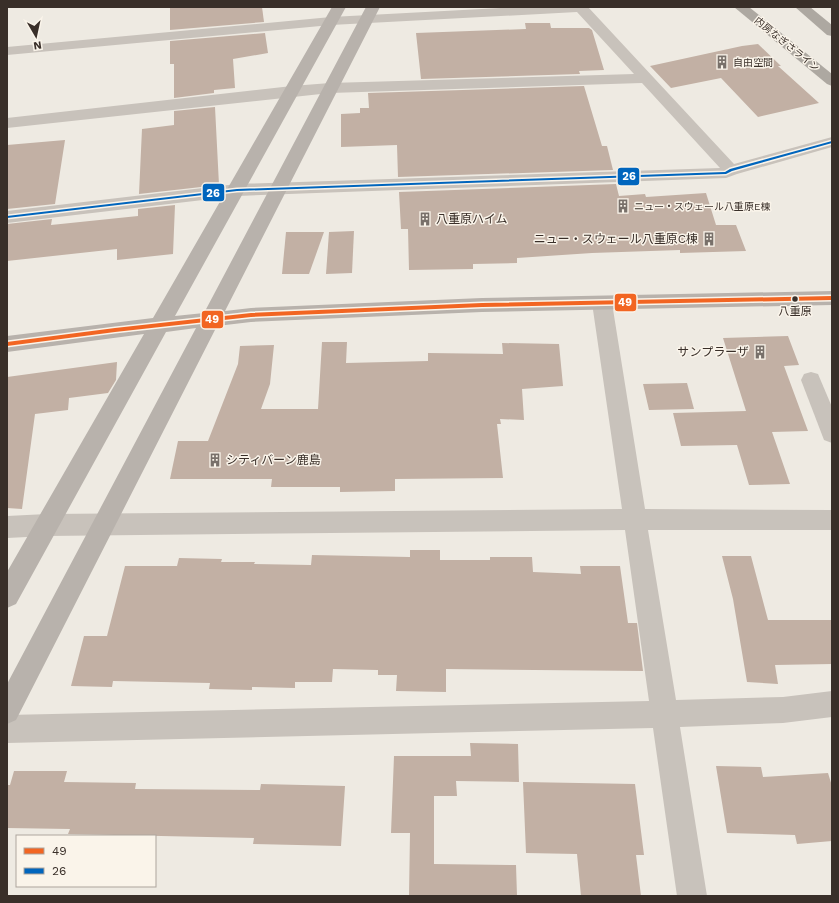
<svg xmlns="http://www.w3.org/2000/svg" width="839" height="903" font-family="'Work Sans','Noto Sans JP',sans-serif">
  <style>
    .building { fill: #c2b0a4 }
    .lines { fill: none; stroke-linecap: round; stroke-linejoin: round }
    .street { fill: #c8c2bb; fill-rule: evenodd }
    .secondary { fill: #b8b2ac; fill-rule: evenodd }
    .highway { fill: #ada8a1; fill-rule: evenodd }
    .bus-1-casing { stroke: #faf4ea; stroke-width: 3 }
    .bus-2-casing { stroke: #faf4ea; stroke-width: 3 }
    .bus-1 { fill: #f26522; fill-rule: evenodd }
    .bus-2 { fill: #0065bd; fill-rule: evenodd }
    .bus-dot { fill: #392f29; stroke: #faf4ea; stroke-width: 1.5 }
    .labels { text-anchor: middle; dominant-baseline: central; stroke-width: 3; stroke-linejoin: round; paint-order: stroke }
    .far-street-label { font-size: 10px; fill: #392f29; stroke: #faf4ea }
    .far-poi-label { font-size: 10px; fill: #392f29; stroke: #faf4ea; text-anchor: start }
    .bus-label { font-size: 11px; fill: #392f29; stroke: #faf4ea }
    .poi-label { font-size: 12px; fill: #392f29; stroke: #faf4ea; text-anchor: start }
    .line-badge { stroke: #faf4ea; stroke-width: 1.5 }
    .badge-label { font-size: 11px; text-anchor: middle; font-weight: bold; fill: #fff }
  </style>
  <rect width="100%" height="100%" fill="#eeeae2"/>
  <g class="building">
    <polygon points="170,7 262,7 264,22 170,30"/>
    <polygon points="525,23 550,23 551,28 589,28 592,30 604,70 579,71 580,74 421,79 416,33 526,29"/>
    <polygon points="265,33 268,53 233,59 235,88 214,90 214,93 174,98 174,64 170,64 170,41"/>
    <polygon points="758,44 781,66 778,66 819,103 758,117 721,78 671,88 650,66 742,46"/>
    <polygon points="584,86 602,146 607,146 613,170 398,177 397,145 341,147 341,114 360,113 360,108 369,108 368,93"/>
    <polygon points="215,107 219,185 139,194 142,129 174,125 174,111"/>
    <polygon points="65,140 55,204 7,209 7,145"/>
    <polygon points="616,184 619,196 645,194 646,197 706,193 716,225 736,225 746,251 680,253 680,250 592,253 517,258 517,263 473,264 473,269 409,270 408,229 401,229 399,192"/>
    <polygon points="175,205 173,254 117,260 117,249 7,261 7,224 52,219 51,225 138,216 138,209"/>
    <polygon points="354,231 352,273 326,274 329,232"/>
    <polygon points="286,232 324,232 309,274 282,274"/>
    <polygon points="788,336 799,365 784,366 808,431 772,432 790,484 749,485 737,445 681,446 673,413 746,411 723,338"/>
    <polygon points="322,342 347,342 346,363 428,361 428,353 503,354 502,343 559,344 563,386 522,389 524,420 500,419 501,424 497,424 503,478 395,479 395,491 340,492 340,487 271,487 272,479 170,479 178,441 208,441 238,364 240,346 274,345 270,384 261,409 318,409"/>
    <polygon points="117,362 116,380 108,393 69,398 68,410 35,414 22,509 7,508 7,377"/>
    <polygon points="687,383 694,409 649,410 643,384"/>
    <polygon points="410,550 440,550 440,560 490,560 490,557 532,557 533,572 581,574 580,566 620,566 628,623 637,623 643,671 446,669 446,692 396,691 397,675 378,675 378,670 333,669 332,682 295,682 295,688 252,687 252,690 209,689 210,683 113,681 112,687 71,686 84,636 107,636 125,566 177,566 179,558 222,559 221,562 255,562 254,564 311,565 312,555 410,557"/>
    <polygon points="722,556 751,556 768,620 832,620 832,664 775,665 778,684 747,682 733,599"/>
    <polygon points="470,743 518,744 519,782 456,781 457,796 434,796 434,864 516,865 517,896 409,896 410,833 391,833 394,756 471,756"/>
    <polygon points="716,766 761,767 763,777 828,773 832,786 832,841 797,844 795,835 727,833"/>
    <polygon points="14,771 67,771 64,782 136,783 135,789 260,790 261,784 345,786 341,846 253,844 254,838 68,834 70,829 7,828 7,785 10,785"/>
    <polygon points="523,782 635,784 644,855 636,855 641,896 581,896 577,854 526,853"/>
  </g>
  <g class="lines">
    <g class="street">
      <polygon points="521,7 588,7 734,164 832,137 832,147 737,174 726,178 237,196 7,223 7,211 237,184 720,168 642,83 330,93 7,128 7,118 292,86 330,83 634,74 577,12 331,25 7,55 7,47 331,17"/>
      <polygon points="602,296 609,298 612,303 645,509 832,510 832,530 648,530 676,700 783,697 832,691 832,717 783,723 680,727 707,896 677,896 653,728 7,743 7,715 649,701 625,530 47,536 7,538 7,516 47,514 622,509 592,303 595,298"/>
      <polygon points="811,372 818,374 832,407 832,443 824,440 801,380 804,374"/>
    </g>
    <polygon class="secondary" points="332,7 346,7 175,316 204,313 366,7 380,7 225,311 251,308 482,298 832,291 832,305 482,312 251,322 217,326 16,720 7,724 7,684 196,328 166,332 16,604 7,608 7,572 144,334 7,352 7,336 153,318"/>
    <g class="highway">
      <polygon points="734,7 749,7 832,74 832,86 827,84"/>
      <polygon points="795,7 810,7 832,25 832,36 827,35"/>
    </g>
    <g class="bus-1-casing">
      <polygon id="bus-1" points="832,296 832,300 482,307 251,317 115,332 7,346 7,342 115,328 251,313 482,303"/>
    </g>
    <g class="bus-2-casing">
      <polygon id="bus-2" points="832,141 832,143 732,171 726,174 237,191 7,218 7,216 237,189 725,172 730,169"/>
    </g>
    <use href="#bus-1" class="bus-1"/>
    <use href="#bus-2" class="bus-2"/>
  </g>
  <defs>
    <g id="building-bare" transform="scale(1.08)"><path d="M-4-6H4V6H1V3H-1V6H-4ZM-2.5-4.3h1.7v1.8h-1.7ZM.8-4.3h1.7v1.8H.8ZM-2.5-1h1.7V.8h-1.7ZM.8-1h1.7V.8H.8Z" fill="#78706a" stroke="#faf4ea" stroke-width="2.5" paint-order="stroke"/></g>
  </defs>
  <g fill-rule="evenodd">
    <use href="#building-bare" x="722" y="62"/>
    <use href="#building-bare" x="623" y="206"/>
    <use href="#building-bare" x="425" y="219"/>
    <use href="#building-bare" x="709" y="239"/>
    <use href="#building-bare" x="760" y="352"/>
    <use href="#building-bare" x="215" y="460"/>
  </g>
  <circle class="bus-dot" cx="795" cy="299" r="3.5"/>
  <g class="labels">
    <g class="far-street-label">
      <text transform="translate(787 44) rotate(39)">内房なぎさライン</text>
    </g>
    <g class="far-poi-label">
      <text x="733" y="62">自由空間</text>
      <text x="634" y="206">ニュー・スウェール八重原E棟</text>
    </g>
    <g class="bus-label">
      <text x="795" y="311">八重原</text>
    </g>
    <g class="poi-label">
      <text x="436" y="219">八重原ハイム</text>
      <text x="698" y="239" text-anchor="end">ニュー・スウェール八重原C棟</text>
      <text x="749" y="352" text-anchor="end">サンプラーザ</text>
      <text x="226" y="460">シティバーン鹿島</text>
    </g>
  </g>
  <g class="line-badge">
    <rect x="617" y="167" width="23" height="19" rx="4" fill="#0065bd"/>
    <rect x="202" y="183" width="23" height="19" rx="4" fill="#0065bd"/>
    <rect x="614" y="293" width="23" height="19" rx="4" fill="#f26522"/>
    <rect x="201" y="310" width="23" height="19" rx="4" fill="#f26522"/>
  </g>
  <g class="badge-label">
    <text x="629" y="180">26</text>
    <text x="213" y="197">26</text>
    <text x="625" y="306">49</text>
    <text x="212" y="323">49</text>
  </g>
  <rect width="839" height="903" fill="none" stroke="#392f29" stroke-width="16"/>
  <rect x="16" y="835" width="140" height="52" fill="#faf4ea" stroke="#ada59d"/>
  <rect x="24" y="848" width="20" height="6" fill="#f26522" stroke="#ada59d"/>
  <text x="52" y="855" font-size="12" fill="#392f29">49</text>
  <rect x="24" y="868" width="20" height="6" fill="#0065bd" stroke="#ada59d"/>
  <text x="52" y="875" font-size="12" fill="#392f29">26</text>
  <g transform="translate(36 36) rotate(171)" stroke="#faf4ea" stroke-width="3" paint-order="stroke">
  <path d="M0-3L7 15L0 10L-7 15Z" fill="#392f29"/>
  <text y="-6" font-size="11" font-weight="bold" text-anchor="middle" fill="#392f29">N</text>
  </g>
</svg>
